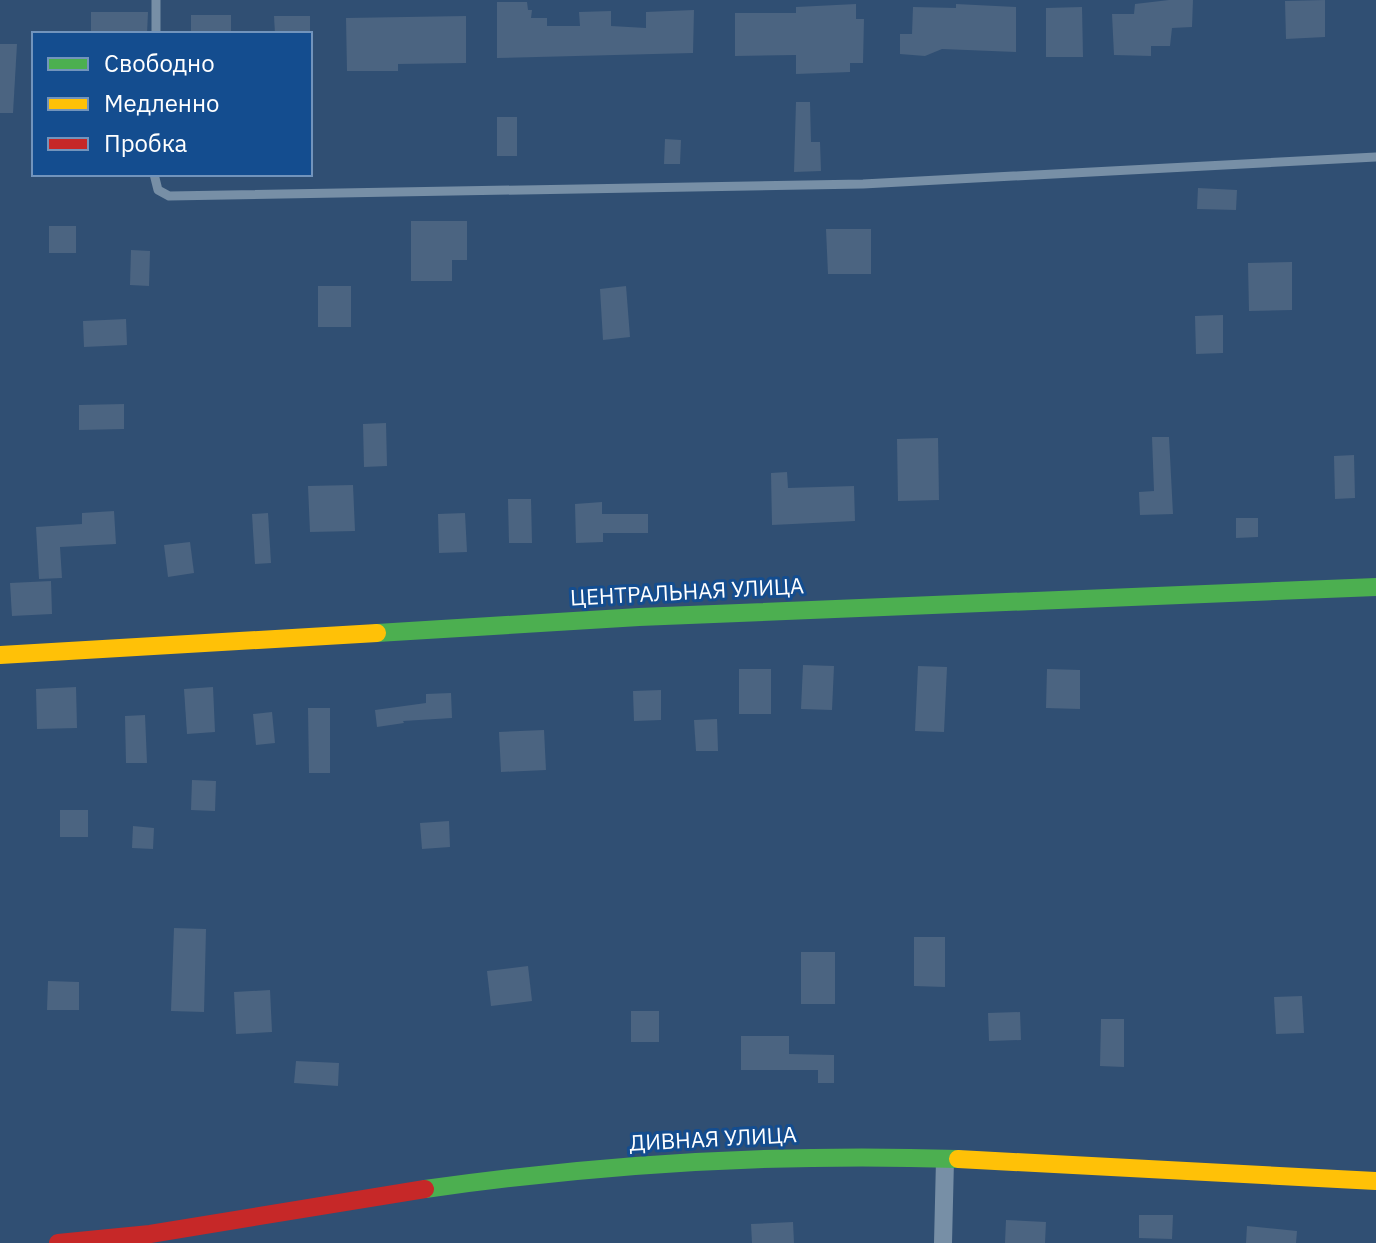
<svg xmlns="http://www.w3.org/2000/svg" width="1376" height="1243" font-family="'IBM Plex Sans',sans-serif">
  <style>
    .building { fill: #4b6481 }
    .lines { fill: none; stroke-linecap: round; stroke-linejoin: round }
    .lane { stroke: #778fa6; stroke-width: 9 }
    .street { stroke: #778fa6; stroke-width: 18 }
    .fast { stroke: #4caf50; stroke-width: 18 }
    .slow { stroke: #ffc107; stroke-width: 18 }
    .jam { stroke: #c62828; stroke-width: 18 }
    .labels { text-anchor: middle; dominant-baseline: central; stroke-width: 6; stroke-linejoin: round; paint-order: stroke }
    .street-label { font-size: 22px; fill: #fff; stroke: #144d8f }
  </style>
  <rect width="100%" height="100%" fill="#304f73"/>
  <g class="building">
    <polygon points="1169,0 1193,0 1192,27 1172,28 1170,46 1151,46 1151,56 1114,55 1112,14 1134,14 1135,4"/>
    <polygon points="1325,0 1325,37 1286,39 1285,1"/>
    <polygon points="497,2 527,2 528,10 532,10 531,18 547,18 547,26 580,26 579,12 611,11 611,26 646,28 646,12 694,10 693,53 497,58"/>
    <polygon points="856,4 856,19 864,19 863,63 850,63 850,72 796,74 796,55 735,56 735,13 796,13 796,7"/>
    <polygon points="956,4 1016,7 1016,52 942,49 925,56 900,54 900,34 912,34 913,7 956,8"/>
    <polygon points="1082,7 1083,57 1046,57 1046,8"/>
    <polygon points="91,12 148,12 147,34 91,34"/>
    <rect x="191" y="15" width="40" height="19"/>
    <polygon points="274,16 310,16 310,34 275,34"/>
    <polygon points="466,16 466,63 398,64 398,71 347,71 346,18"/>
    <polygon points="0,44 17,44 13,113 0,113"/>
    <polygon points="796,102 810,102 811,142 820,142 821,171 794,172"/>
    <rect x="497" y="117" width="20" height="39"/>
    <polygon points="665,139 681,140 680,164 664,164"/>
    <polygon points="1198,188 1237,190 1236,210 1197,209"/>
    <polygon points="411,221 467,221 467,260 452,260 452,281 411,281"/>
    <rect x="49" y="226" width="27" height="27"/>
    <polygon points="826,229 871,229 871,274 828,274"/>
    <polygon points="131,250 150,251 149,286 130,285"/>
    <polygon points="1292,262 1292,310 1249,311 1248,263"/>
    <rect x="318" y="286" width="33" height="41"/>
    <polygon points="626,286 630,337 603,340 600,289"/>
    <polygon points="1223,315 1223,353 1196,354 1195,316"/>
    <polygon points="126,319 127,345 84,347 83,321"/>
    <polygon points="124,404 124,429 79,430 79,405"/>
    <polygon points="386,423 387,466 364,467 363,424"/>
    <polygon points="1152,437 1169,437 1173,514 1140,515 1139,492 1154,491"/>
    <polygon points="938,438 939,500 898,501 897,439"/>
    <polygon points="1354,455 1355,498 1335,499 1334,456"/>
    <polygon points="787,472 788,488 854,486 855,521 772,525 771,473"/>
    <polygon points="353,485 355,531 310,532 308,486"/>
    <polygon points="508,499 531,499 532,543 509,543"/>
    <polygon points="602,502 602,514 648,514 648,533 603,533 603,542 576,543 575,504"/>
    <polygon points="114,511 116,544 60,547 62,578 39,579 36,527 82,524 82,513"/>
    <polygon points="268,513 271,563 255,564 252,514"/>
    <polygon points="465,513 467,552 439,553 438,514"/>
    <polygon points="1236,518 1258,518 1258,537 1236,538"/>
    <polygon points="190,542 194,573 168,577 164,545"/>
    <polygon points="51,581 52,614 12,616 10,583"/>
    <polygon points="803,665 834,666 832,710 801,709"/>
    <polygon points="918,666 947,667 944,732 915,731"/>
    <rect x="739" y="669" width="32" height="45"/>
    <polygon points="1047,669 1080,670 1080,709 1046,708"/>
    <polygon points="76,687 77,728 37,729 36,689"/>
    <polygon points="213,687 215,732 187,734 184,689"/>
    <polygon points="661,690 661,720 634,721 633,691"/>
    <polygon points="451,693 452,718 403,721 404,723 377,727 375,710 426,703 426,694"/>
    <polygon points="308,708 330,708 330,773 309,773"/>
    <polygon points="272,712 275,743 256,745 253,714"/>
    <polygon points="145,715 147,763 126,763 125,716"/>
    <polygon points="717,719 718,751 696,751 694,720"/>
    <polygon points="544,730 546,770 501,772 499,732"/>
    <polygon points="192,780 216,781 215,811 191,810"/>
    <rect x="60" y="810" width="28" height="27"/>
    <polygon points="449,821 450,847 422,849 420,823"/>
    <polygon points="133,826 154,828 153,849 132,848"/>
    <polygon points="174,928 206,929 204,1012 171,1011"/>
    <polygon points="914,937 945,937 945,987 914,986"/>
    <rect x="801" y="952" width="34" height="52"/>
    <polygon points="528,966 532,1001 491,1006 487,971"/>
    <polygon points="48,981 79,982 79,1010 47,1010"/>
    <polygon points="270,990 272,1032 236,1034 234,992"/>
    <polygon points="1302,996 1304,1033 1276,1034 1274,997"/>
    <rect x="631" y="1011" width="28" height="31"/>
    <polygon points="1020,1012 1021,1040 989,1041 988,1013"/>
    <polygon points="1101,1019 1124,1019 1124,1067 1100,1066"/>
    <polygon points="741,1036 789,1036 789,1054 834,1055 834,1083 818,1083 818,1070 741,1070"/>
    <polygon points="296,1061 339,1063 338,1086 294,1083"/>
    <polygon points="1139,1215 1173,1215 1172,1239 1139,1238"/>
    <polygon points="1006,1220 1046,1222 1045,1243 1005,1243"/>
    <polygon points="793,1222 794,1243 752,1243 751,1224"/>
    <polygon points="1247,1226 1297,1231 1296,1243 1246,1243"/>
  </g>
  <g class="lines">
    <g class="lane">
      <polyline points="156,34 156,0"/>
      <polyline points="154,174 158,190 169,196 863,184 1376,157"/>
    </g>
    <polyline class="street" points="943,1243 945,1160"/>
    <g class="fast">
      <polyline points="377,633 639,617 1376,587"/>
      <path d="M425 1189C601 1164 779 1153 958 1159"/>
    </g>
    <g class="slow">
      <polyline points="0,655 377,633"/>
      <polyline points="958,1159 1376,1181"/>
    </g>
    <polyline class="jam" points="58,1243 150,1234 425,1189"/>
  </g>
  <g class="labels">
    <g class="street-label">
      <text transform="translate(687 591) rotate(-3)">ЦЕНТРАЛЬНАЯ УЛИЦА</text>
      <text transform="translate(713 1138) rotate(-3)">ДИВНАЯ УЛИЦА</text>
    </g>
  </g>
  <rect x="32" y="32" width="280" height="144" fill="#144d8f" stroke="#7294bc" stroke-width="2"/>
  <rect x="48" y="58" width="40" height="12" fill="#4caf50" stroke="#7294bc" stroke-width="2"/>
  <text x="104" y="72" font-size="24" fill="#ffffff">Свободно</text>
  <rect x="48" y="98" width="40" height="12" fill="#ffc107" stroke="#7294bc" stroke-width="2"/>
  <text x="104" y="112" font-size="24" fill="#ffffff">Медленно</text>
  <rect x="48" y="138" width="40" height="12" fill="#c62828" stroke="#7294bc" stroke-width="2"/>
  <text x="104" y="152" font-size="24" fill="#ffffff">Пробка</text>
</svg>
